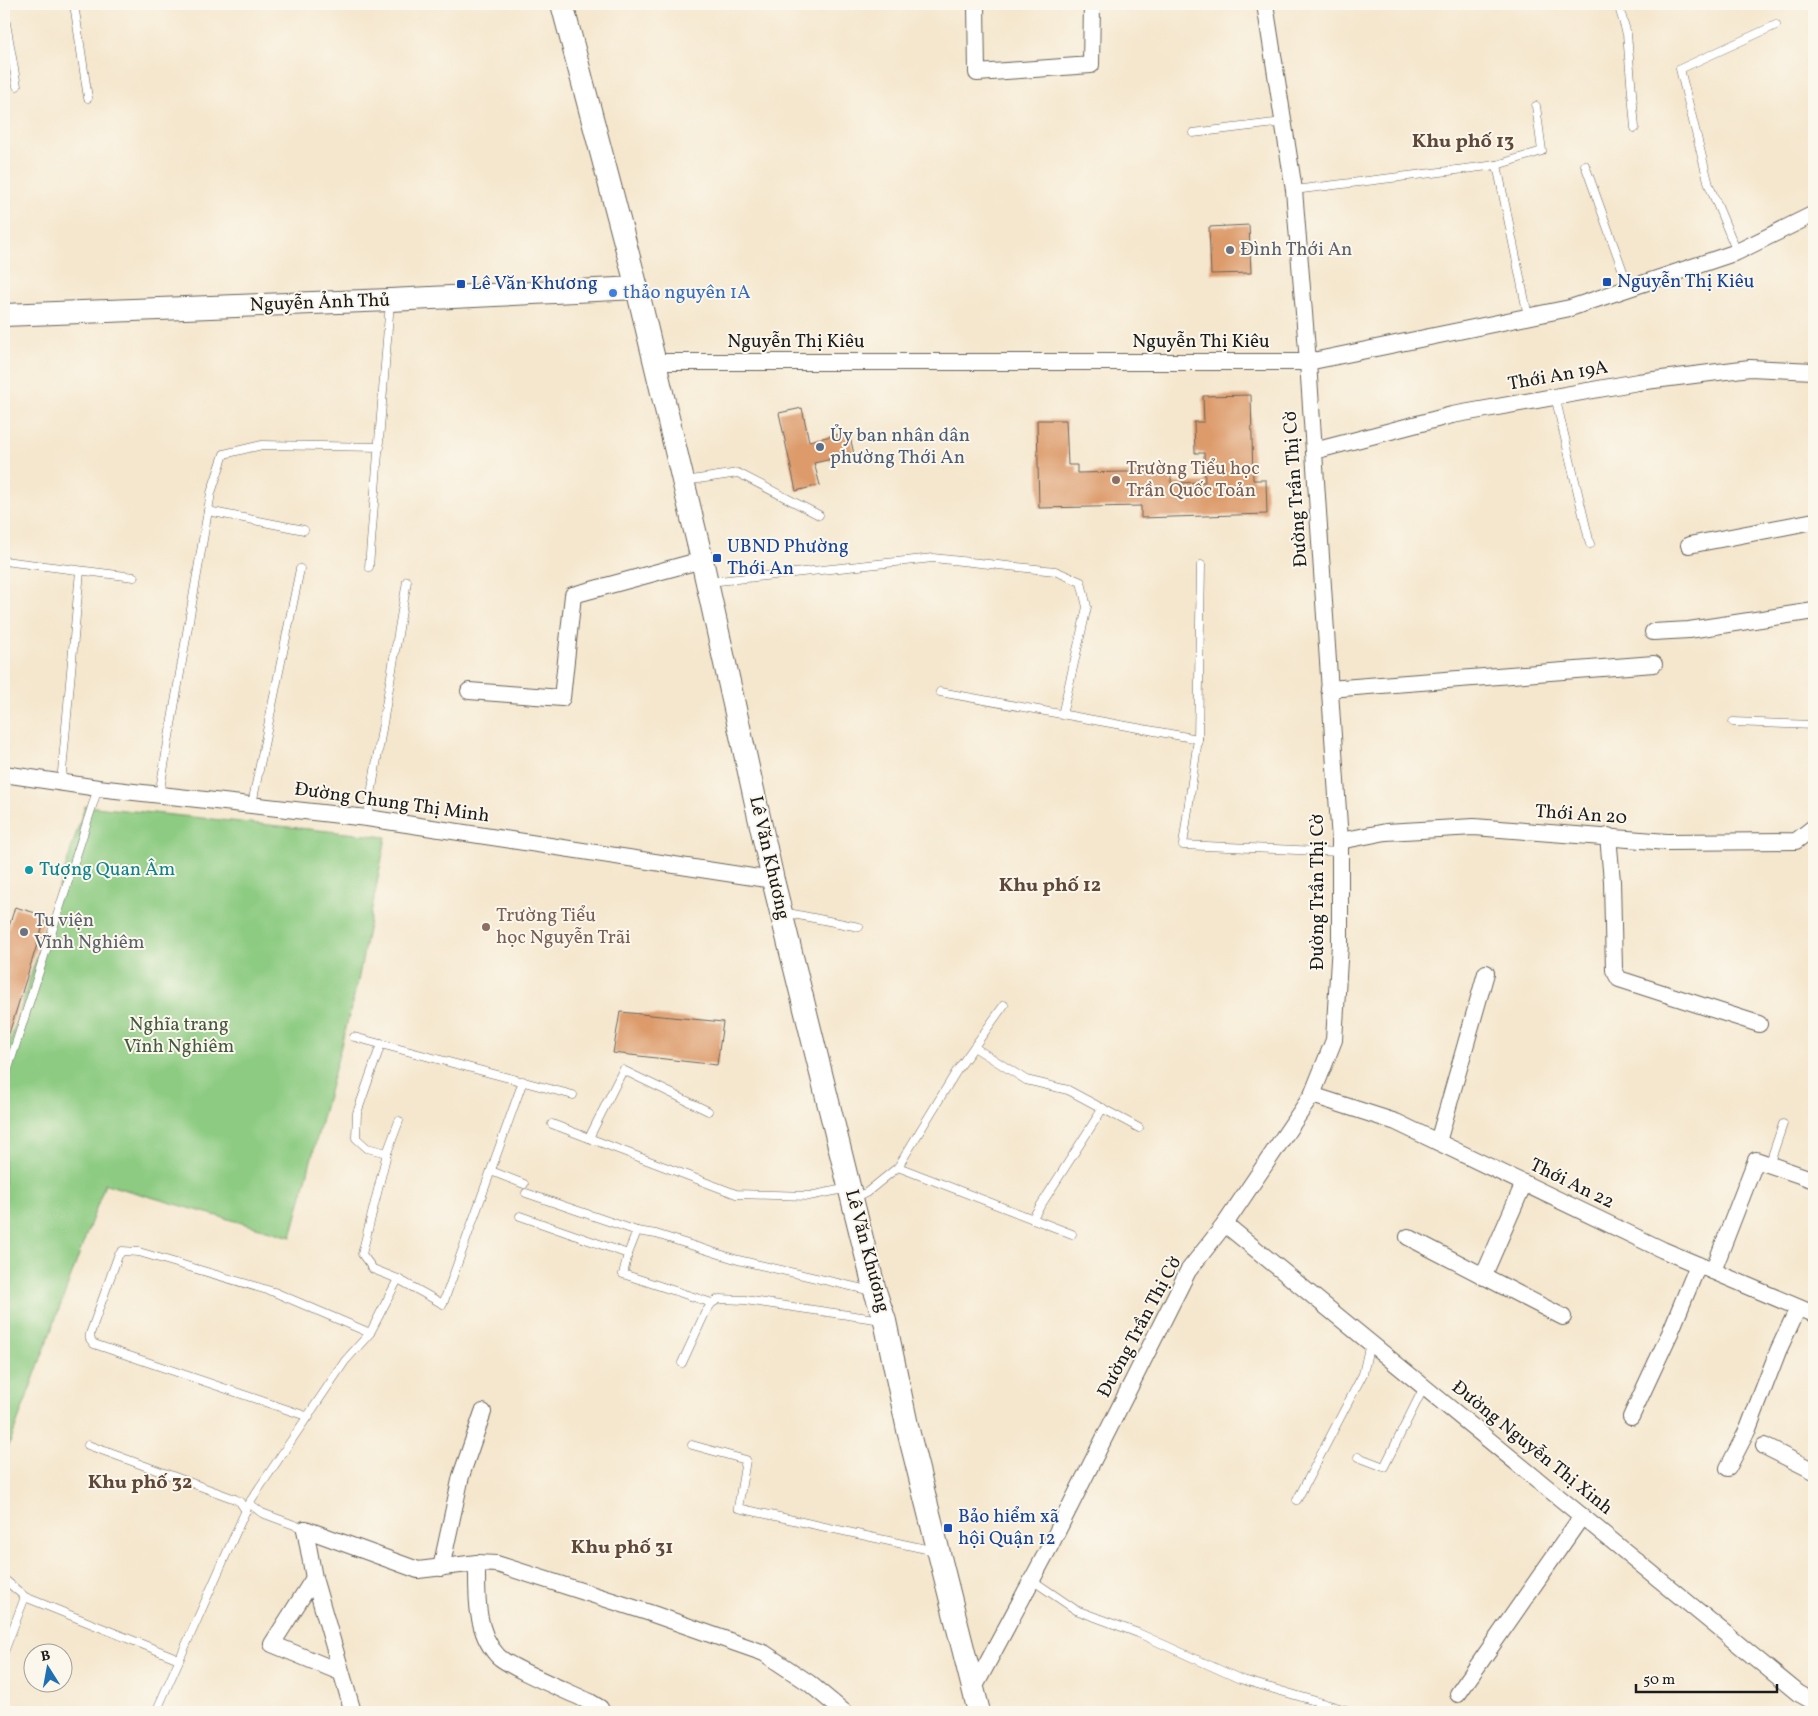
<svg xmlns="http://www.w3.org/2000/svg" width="1818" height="1716" font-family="Vollkorn,serif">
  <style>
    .green { fill: #8ccb81; stroke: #54744e }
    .building { fill: #dd9b6c }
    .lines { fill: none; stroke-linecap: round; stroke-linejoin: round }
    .service-casing { stroke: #68635a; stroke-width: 9 }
    .minor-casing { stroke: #68635a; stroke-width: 18 }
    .secondary-casing { stroke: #68635a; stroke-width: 24 }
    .service { stroke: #fff; stroke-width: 8 }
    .minor { stroke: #fff; stroke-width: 16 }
    .secondary { stroke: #fff; stroke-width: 22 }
    .worship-dot { fill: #6b7280; stroke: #fbf7ec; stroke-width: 2 }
    .transit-dot { fill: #1a4fb4; stroke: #fbf7ec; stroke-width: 2 }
    .shop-dot { fill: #3f7fe0; stroke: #fbf7ec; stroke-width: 2 }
    .service-dot { fill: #5c6f8a; stroke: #fbf7ec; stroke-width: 2 }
    .education-dot { fill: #8d6e63; stroke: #fbf7ec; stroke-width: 2 }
    .culture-dot { fill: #0f9aa8; stroke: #fbf7ec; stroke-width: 2 }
    .labels { text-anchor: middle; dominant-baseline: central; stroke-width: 4; stroke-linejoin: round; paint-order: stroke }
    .worship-label { font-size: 19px; fill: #5b616d; stroke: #fbf7ec; text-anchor: start }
    .transit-label { font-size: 19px; fill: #164399; stroke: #fbf7ec; text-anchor: start }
    .shop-label { font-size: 19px; fill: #366cbe; stroke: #fbf7ec; text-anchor: start }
    .street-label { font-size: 19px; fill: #1c1c1c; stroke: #fbf7ec }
    .service-label { font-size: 19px; fill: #4e5e75; stroke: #fbf7ec; text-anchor: start }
    .education-label { font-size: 19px; fill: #785e54; stroke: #fbf7ec; text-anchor: start }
    .culture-label { font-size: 19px; fill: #0d838f; stroke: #fbf7ec; text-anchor: start }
    .park-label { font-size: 19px; fill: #43593f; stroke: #fbf7ec }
    .neighbourhood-label { font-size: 20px; font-weight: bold; fill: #604838; stroke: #fbf7ec }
  </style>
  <rect width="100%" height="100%" fill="#fbf7ec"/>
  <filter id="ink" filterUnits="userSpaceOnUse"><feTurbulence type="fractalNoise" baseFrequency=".02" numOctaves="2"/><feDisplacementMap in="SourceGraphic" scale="10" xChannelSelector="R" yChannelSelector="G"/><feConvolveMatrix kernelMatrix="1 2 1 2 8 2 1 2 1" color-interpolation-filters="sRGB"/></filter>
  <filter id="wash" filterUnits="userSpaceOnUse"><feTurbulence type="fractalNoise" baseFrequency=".0096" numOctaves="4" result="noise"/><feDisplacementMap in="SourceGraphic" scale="20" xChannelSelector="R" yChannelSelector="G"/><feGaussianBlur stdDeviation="1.12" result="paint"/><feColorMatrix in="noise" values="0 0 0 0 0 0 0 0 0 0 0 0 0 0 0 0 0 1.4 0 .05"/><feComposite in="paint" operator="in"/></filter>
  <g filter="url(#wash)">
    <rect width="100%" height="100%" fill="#f5e7ce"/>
    <polygon class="green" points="85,806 386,837 358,981 291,1237 105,1184 4,1459 4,1059"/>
    <g id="blocks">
      <g class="building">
        <polygon points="1249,225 1251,273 1211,274 1209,227"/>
        <polygon points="1251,395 1253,480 1266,480 1267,514 1141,518 1141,506 1039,508 1037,420 1066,420 1068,465 1077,465 1077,473 1171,471 1171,483 1205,482 1204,453 1195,453 1194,422 1204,422 1203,396"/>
        <polygon points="802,408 809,441 849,432 854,454 814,463 820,485 796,491 779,413"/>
        <polygon points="15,907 46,916 7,1040 4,1039 4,943"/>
        <polygon points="620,1012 723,1022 717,1065 613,1053"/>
      </g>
    </g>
  </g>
  <g filter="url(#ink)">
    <use href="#blocks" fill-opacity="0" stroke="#68635a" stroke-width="1"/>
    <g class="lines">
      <g class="service-casing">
        <g id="service">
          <polyline points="74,4 88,98"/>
          <polyline points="1618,4 1627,34 1635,128"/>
          <polyline points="4,12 17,86"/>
          <polyline points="1193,133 1283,122"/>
          <polyline points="1497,165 1542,151 1536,106"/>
          <polyline points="1585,165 1629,288"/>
          <polyline points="1294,190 1497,165 1528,316"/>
          <polyline points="1737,252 1709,185 1680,69 1776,25"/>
          <polyline points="1555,396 1590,544"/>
          <polyline points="685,481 738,473 819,515"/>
          <polyline points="208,511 304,530"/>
          <polyline points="4,561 134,577"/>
          <polyline points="369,567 390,302"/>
          <polyline points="709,582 933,558 1055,571 1081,582 1087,607 1062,715"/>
          <polyline points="940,692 1198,739 1183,845 1340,852"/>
          <polyline points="1733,722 1814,725"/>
          <polyline points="1198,739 1201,565"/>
          <polyline points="61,783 80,571"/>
          <polyline points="159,795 211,493 224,454 262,445 380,447"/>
          <polyline points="252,804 300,569"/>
          <polyline points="367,818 407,581"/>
          <polyline points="783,912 859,927"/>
          <polyline points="354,1037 573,1095"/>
          <polyline points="381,1044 357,1113 356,1138 367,1148 387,1153"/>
          <polyline points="974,1047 1026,1080 1068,1090 1139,1128"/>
          <polyline points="4,1081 98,788"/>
          <polyline points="399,1121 387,1153 362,1254 373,1269 398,1279 443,1304 523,1081"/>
          <polyline points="552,1124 736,1194 809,1196 849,1188"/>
          <polyline points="589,1138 623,1070 708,1111"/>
          <polyline points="1769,1165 1783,1124"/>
          <polyline points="898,1167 1072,1234"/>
          <polyline points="491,1171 524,1184"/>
          <polyline points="526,1193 637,1231"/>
          <polyline points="853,1197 866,1193 898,1167 956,1072 1004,1005"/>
          <polyline points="520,1216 628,1254 623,1274 712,1303"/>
          <polyline points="1032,1219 1103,1108"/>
          <polyline points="628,1254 637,1231 656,1234 738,1260 872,1291"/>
          <polyline points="682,1363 705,1313 712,1303 719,1299 745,1300 882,1320"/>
          <polyline points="309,1417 94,1344 90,1339 90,1334 118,1256 122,1251 139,1252 274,1292 370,1333"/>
          <polyline points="88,1445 235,1499 240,1502 246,1511"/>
          <polyline points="692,1445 746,1460 738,1508 935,1551"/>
          <polyline points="1358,1457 1384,1467 1424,1387"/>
          <polyline points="1297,1500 1363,1374 1370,1343"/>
          <polyline points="249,1503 262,1513 305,1529"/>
          <polyline points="4,1579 25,1597"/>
          <polyline points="1032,1580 1076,1610 1138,1633 1240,1679 1353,1712"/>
          <polyline points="4,1652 25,1597 179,1659"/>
          <polyline points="156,1712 249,1503 345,1361 370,1333 398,1279"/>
        </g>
      </g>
      <g class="minor-casing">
        <g id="minor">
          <polyline points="976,4 977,73 1091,65 1092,4"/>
          <polyline points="654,362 1308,362 1570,308 1737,252 1814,214"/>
          <polyline points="1314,451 1452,415 1638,382 1750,368 1814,371"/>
          <polyline points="1689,545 1814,521"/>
          <polyline points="1653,632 1689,630 1814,611"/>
          <polyline points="1329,689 1654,664"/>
          <polyline points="469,691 562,698 573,595 702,560"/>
          <polyline points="4,774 98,788 367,818 773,880"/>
          <polyline points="1608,836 1612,881 1614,970 1619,979 1759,1024"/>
          <polyline points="1340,841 1386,832 1474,827 1667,842 1796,841 1814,827"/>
          <polyline points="1312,1095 1396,1122 1663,1250 1814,1314"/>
          <polyline points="1438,1142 1486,973"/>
          <polyline points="1225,1224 1798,1693 1814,1702"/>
          <polyline points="1408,1237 1563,1317"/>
          <polyline points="1713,1271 1756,1160 1814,1180"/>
          <polyline points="1483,1277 1524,1183"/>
          <polyline points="1631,1417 1670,1333 1698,1265"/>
          <polyline points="1764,1446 1814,1471"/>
          <polyline points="1728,1468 1748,1429 1778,1351 1798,1308"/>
          <polyline points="305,1529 418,1570 477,1563 497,1564 650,1613 764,1653 809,1683 844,1712"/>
          <polyline points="305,1529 314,1578 353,1712"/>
          <path d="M477 1563C477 1594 475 1631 497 1655 507 1667 572 1693 590 1702L600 1708 602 1712"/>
          <polyline points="441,1568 461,1476 483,1412"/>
          <polyline points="314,1578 272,1644 340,1672"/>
          <polyline points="974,1688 1050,1546 1188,1271 1225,1224 1312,1095 1334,1040 1340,944 1340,841 1308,362 1294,190 1265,4"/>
          <polyline points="1458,1694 1582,1516"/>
        </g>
      </g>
      <g class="secondary-casing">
        <g id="secondary">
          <polyline points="562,4 637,288 702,560 773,880 875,1291 885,1321 908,1430 979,1712"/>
          <polyline points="4,315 390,300 637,288"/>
        </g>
      </g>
      <use href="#service" class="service"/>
      <use href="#minor" class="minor"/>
      <use href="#secondary" class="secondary"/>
    </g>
  </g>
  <g class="worship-dot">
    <circle cx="1230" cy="250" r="5"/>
    <circle cx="24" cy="932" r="5"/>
  </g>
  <g class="transit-dot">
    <rect x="1602" y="277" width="10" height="10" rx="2.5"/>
    <rect x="456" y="279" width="10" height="10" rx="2.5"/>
    <rect x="712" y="553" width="10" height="10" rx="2.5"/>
    <rect x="943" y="1523" width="10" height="10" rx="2.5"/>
  </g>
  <circle class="shop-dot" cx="613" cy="293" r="5"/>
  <circle class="service-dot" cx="820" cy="447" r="5"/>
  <g class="education-dot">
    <circle cx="1116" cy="480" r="5"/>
    <circle cx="486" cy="927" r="5"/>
  </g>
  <circle class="culture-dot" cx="29" cy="870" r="5"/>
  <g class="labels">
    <g class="worship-label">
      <text x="1240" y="250">Đình Thới An</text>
      <text x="34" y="921">Tu viện<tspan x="34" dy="22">Vĩnh Nghiêm</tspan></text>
    </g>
    <g class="transit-label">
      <text x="1617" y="282">Nguyễn Thị Kiêu</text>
      <text x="471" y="284">Lê Văn Khương</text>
      <text x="727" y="547">UBND Phường<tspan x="727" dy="22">Thới An</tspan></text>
      <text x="958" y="1517">Bảo hiểm xã<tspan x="958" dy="22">hội Quận 12</tspan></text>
    </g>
    <g class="shop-label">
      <text x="623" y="293">thảo nguyên 1A</text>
    </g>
    <g class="street-label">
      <text transform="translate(320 303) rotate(-2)">Nguyễn Ảnh Thủ</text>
      <text x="796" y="342">Nguyễn Thị Kiêu</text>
      <text x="1201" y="342">Nguyễn Thị Kiêu</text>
      <text transform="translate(1558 376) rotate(-10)">Thới An 19A</text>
      <text transform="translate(1296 489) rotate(-94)">Đường Trần Thị Cờ</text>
      <text transform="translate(392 803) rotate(8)">Đường Chung Thị Minh</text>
      <text transform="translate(1581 815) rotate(4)">Thới An 20</text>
      <text transform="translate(769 858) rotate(77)">Lê Văn Khương</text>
      <text transform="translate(1318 892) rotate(-90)">Đường Trần Thị Cờ</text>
      <text transform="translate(1572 1184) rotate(26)">Thới An 22</text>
      <text transform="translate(867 1251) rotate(75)">Lê Văn Khương</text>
      <text transform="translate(1140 1327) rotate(-62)">Đường Trần Thị Cờ</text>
      <text transform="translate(1532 1448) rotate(39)">Đường Nguyễn Thị Xinh</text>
    </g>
    <g class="service-label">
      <text x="830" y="436">Ủy ban nhân dân<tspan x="830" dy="22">phường Thới An</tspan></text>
    </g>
    <g class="education-label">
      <text x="1126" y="469">Trường Tiểu học<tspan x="1126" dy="22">Trần Quốc Toản</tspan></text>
      <text x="496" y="916">Trường Tiểu<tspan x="496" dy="22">học Nguyễn Trãi</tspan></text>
    </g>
    <g class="culture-label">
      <text x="39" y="870">Tượng Quan Âm</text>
    </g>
    <g class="park-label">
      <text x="179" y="1025">Nghĩa trang<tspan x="179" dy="22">Vĩnh Nghiêm</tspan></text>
    </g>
    <g class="neighbourhood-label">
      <text x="1463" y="142">Khu phố 13</text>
      <text x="1050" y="886">Khu phố 12</text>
      <text x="140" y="1483">Khu phố 32</text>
      <text x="622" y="1548">Khu phố 31</text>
    </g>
  </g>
  <rect width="1818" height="1716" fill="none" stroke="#fbf7ec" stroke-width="20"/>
  <g transform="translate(48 1668) rotate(349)"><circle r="24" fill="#fbf7ec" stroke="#a29f99"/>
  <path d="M0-4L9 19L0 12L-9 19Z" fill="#1f6fb2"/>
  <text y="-8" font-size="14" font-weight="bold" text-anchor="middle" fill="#1c1c1c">B</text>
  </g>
  <path d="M1636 1684v8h141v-8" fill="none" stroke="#1c1c1c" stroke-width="2.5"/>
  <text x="1643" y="1684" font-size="15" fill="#1c1c1c" stroke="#fbf7ec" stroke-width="4" paint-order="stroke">50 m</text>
</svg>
